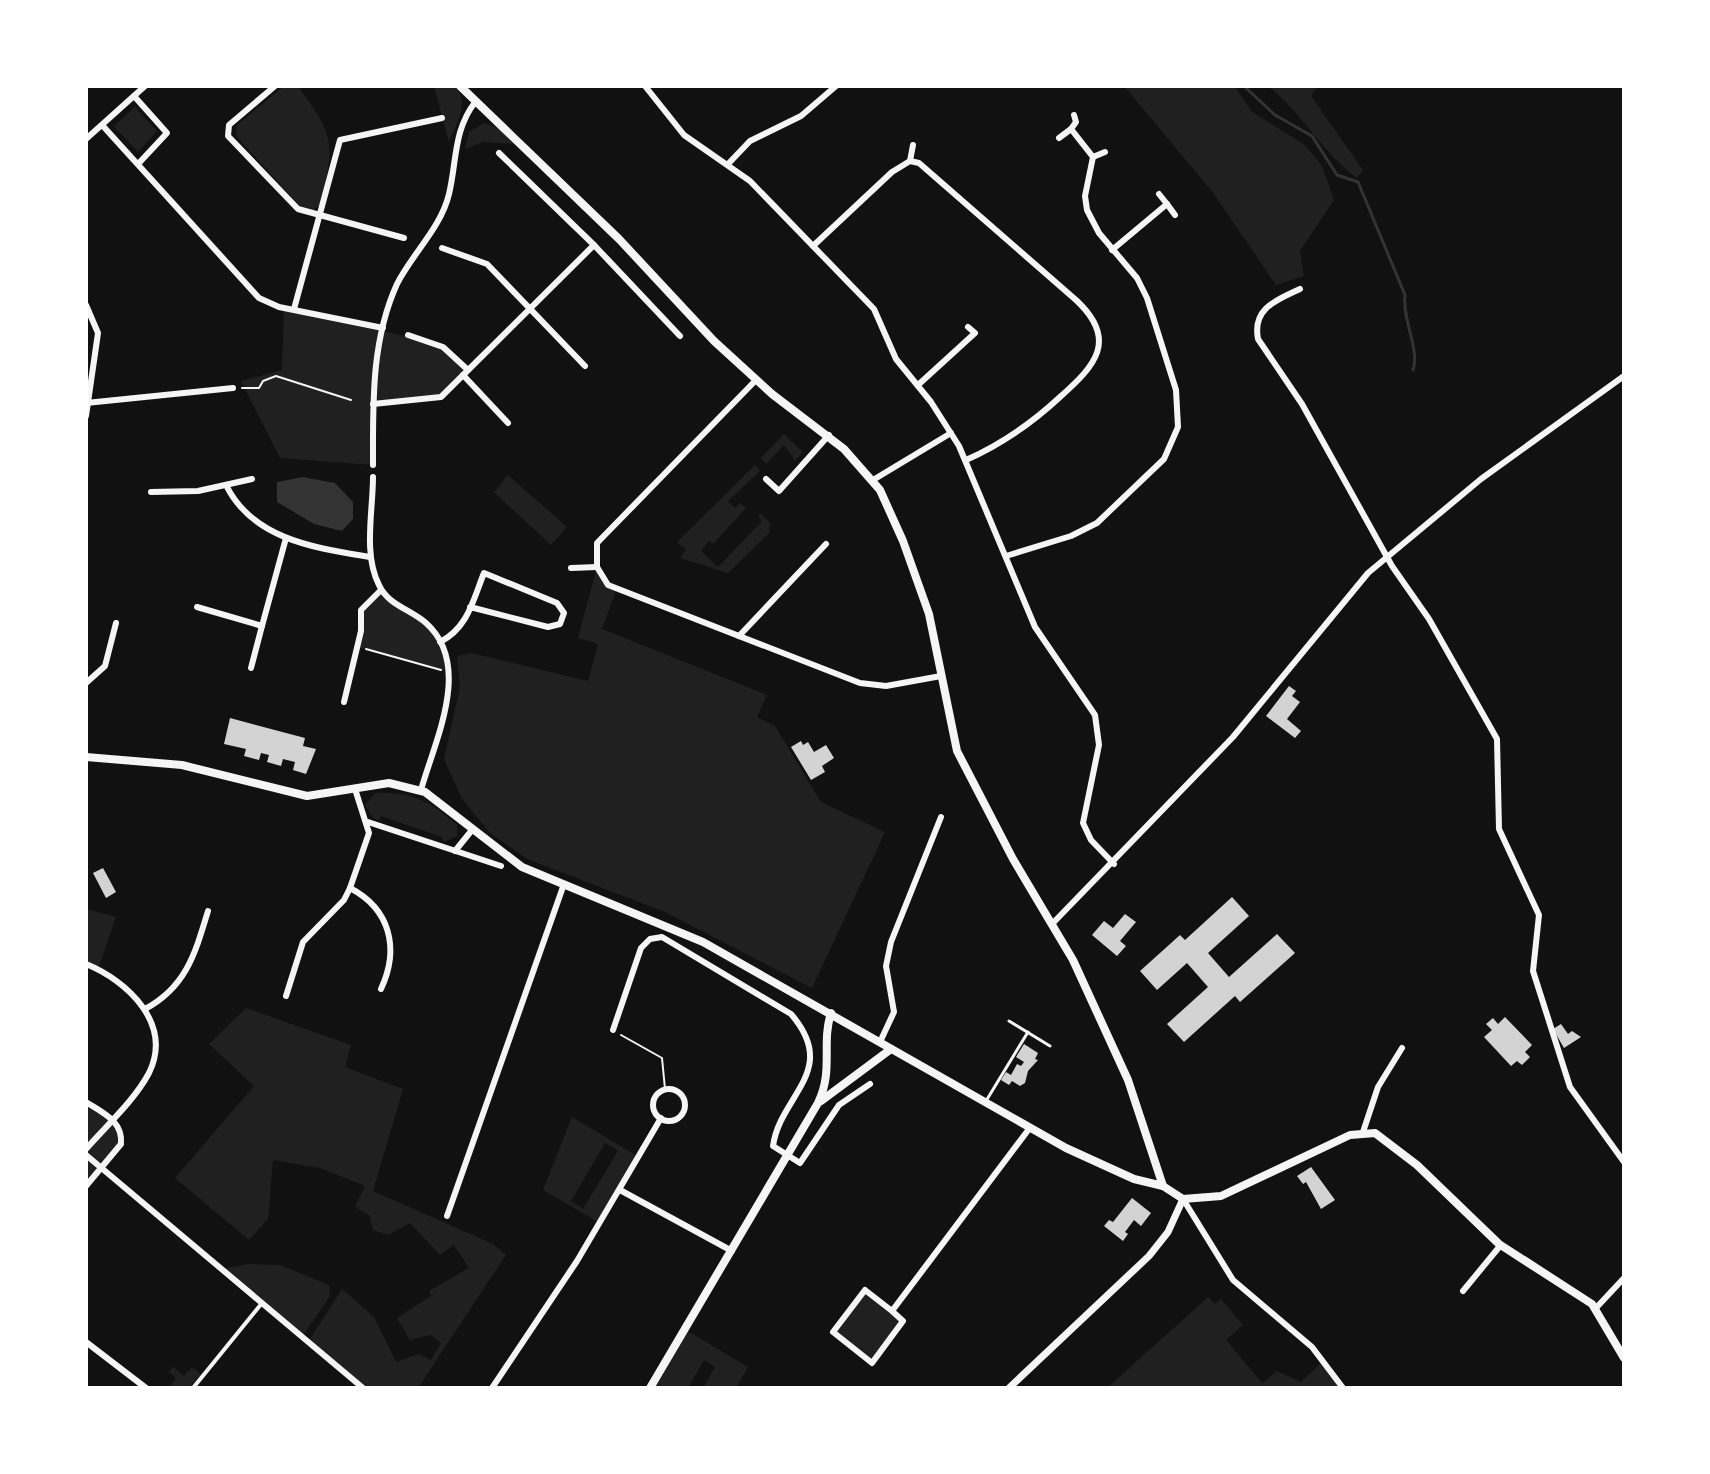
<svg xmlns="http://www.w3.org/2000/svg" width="1710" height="1474" font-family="Cabin,sans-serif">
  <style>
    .green { fill: #202020; fill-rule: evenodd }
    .water { fill: #333 }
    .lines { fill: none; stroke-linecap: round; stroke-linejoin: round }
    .stream { stroke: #333; stroke-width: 3 }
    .building { fill: #d3d3d3 }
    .path { stroke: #f5f5f5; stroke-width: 2 }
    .service { stroke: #f5f5f5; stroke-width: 3 }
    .pedestrian { stroke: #f5f5f5; stroke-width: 4 }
    .minor { stroke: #f5f5f5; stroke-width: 6 }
    .tertiary { stroke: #f5f5f5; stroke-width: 7 }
    .secondary { stroke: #f5f5f5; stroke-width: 8 }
  </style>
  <rect width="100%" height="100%" fill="#111"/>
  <g class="green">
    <path d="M284 86H298C335 138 335 143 320 205L313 210 299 205 236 136 237 125Z"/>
    <path d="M434 86H454C471 104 456 123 449 142Z"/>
    <polygon points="1124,86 1235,86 1251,111 1305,145 1322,166 1334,200 1300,251 1304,276 1276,285 1214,194"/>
    <path d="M1268 86H1318L1311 96 1363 170 1357 178C1322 153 1302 113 1268 86Z"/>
    <polygon points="135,107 157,131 138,152 114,126"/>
    <polygon points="484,123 497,127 516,144 483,142 465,149 469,132"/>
    <polygon points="284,308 434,343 468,370 441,397 373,404 373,465 280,458 241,381 282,370"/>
    <polygon points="784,434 803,452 795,461 784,445 766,464 761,458"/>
    <polygon points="755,465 760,471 728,501 735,508 740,503 746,508 713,544 709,541 701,551 718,567 762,521 758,516 761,514 770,523 769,533 728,573 680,558 686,550 677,542"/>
    <polygon points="508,475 567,527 551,545 494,492"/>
    <polygon points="597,567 608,584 617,588 602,629 767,695 757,717 775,726 821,802 885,832 812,988 665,912 527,859 490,833 462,799 444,759 460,687 457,656 471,653 588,681 598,644 578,638"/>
    <path d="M381 590C419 618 434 625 449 672L357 647 361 610Z"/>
    <path d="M375 793C410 791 432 802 457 825V836L444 842 442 837 381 816 379 820 373 818 365 805Z"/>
    <polygon points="86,909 116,917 98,969 86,964"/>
    <polygon points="246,1008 351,1045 345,1067 403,1089 373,1191 493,1244 506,1255 418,1388 363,1388 308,1342 342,1289 374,1317 396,1362 419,1354 431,1360 441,1343 431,1335 410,1340 397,1318 431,1296 429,1291 469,1268 454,1245 440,1255 410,1223 388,1235 373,1230 370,1216 355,1207 365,1186 320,1168 273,1160 268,1219 249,1240 175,1178 254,1086 209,1044"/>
    <polygon points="86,1102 112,1119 121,1144 86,1186"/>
    <path d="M572 1117 639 1157 600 1223 543 1190ZM605 1143 618 1151 583 1209 571 1201Z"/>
    <polygon points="248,1264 280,1265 329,1285 330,1296 302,1337 222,1269"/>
    <polygon points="865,1290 903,1321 872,1363 833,1332"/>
    <polygon points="1208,1297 1215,1304 1221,1299 1243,1325 1226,1340 1262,1383 1277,1371 1301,1382 1324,1360 1343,1388 1107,1388"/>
    <polygon points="686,1330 748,1367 736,1388 703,1388 715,1367 704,1360 688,1388 650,1388"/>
    <polygon points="173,1367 184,1376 192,1367 201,1374 189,1388 169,1388 176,1378 169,1372"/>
  </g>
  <polygon class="water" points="303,477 335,483 353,502 353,519 342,531 314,524 277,502 277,482"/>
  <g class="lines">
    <path class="stream" d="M1244 86 1275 115 1312 136 1337 175 1358 182 1405 295C1402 320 1420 349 1413 370"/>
  </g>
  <g class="building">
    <polygon points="1289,686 1296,691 1292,696 1300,702 1287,719 1301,731 1295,738 1266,716"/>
    <polygon points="230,718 305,738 303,746 316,749 306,774 293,770 295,762 283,759 281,766 267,762 269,755 261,753 259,760 244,756 246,749 224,744"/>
    <polygon points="801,741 803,745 808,742 814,752 826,745 834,758 822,766 825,772 811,780 791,747"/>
    <polygon points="103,868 116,892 106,898 93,873"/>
    <polygon points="1232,897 1249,916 1208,953 1229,977 1277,934 1295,953 1240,1002 1235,996 1184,1042 1167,1024 1208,987 1187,963 1157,990 1140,971 1180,935 1185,940"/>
    <polygon points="1125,914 1136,922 1120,941 1126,946 1117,956 1092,935 1104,921 1113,928"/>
    <polygon points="1505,1017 1532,1045 1525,1052 1530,1057 1522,1065 1517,1061 1511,1066 1484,1037 1492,1030 1486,1024 1493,1018 1498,1024"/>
    <polygon points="1561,1024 1568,1034 1572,1031 1581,1037 1564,1048 1553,1029"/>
    <polygon points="1024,1044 1038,1053 1035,1059 1038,1060 1028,1071 1025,1083 1020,1086 1012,1081 1009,1085 1001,1080 1006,1072 1011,1075 1017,1064 1021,1066 1024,1062 1016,1057"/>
    <polygon points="1311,1167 1335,1200 1321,1209 1306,1182 1303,1184 1297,1176"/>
    <polygon points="1132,1198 1151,1213 1141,1226 1134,1220 1125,1232 1128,1234 1123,1241 1104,1226 1109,1220 1113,1222"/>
  </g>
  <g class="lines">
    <g class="path">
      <polyline points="242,388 259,388 263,381 276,376 351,400"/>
      <polyline points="366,649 441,670"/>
      <polyline points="621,1035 662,1058 665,1089"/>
    </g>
    <g class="service">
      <polyline points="1009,1021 1050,1046"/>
      <polyline points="986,1101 1028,1032"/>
    </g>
    <polyline class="pedestrian" points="193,1388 262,1303"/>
    <g class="minor">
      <polyline points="275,86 229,125 228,136 298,209 404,238"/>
      <polyline points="645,86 684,135 750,181 874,309 896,359 931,402 959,446 1035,627 1095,715 1099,745 1083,823 1091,840 1114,864"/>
      <polyline points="134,96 167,133 139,163"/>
      <polyline points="102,125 259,298 279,307 383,328"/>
      <polyline points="1059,138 1071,129"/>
      <polyline points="86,139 145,86"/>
      <polyline points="1093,157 1105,152"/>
      <path d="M910 161 919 163 1076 300C1119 340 1095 366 1060 397 1031 424 1002 444 966 460"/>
      <polyline points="910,161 913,145"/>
      <polyline points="729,163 750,141 801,116 836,86"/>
      <polyline points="1159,194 1167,204"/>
      <polyline points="594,245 680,336"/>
      <polyline points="813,246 892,172 910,161"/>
      <polyline points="442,248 487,264 585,366"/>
      <polyline points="1112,250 1167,204 1175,215"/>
      <path d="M1300 289C1277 300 1252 308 1258 339L1302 404 1392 566 1429 619 1497 739 1499 829 1539 915 1533 971 1570 1087 1624 1162"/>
      <polyline points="86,305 98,333 86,416"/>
      <polyline points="294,309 340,140 442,118"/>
      <polyline points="408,335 443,347 468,370"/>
      <polyline points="463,375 508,423"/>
      <polyline points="756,380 597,543 597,567 608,585 860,683 886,686 941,676"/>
      <polyline points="918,385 975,333 968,327"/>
      <polyline points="86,403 233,388"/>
      <polyline points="373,404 441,397 594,245 499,153"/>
      <path d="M373 465C373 404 371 341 397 284 412 254 441 228 449 194 457 161 453 130 476 101"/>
      <path d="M373 477C373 511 363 554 379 585 388 605 410 609 426 623 473 665 435 740 421 790"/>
      <polyline points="766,479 779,491 829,435"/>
      <polyline points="873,480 951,433"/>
      <path d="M226 485C253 540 316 548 370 557"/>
      <polyline points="151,492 198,491 252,479"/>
      <polyline points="1006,556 1071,536 1097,523 1164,459 1178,427 1176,390 1147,298 1137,278 1099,233 1087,210 1085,196 1093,157 1071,129 1076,122 1074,115"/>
      <polyline points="571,568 597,567"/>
      <polyline points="197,607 262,626 286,538"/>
      <polyline points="739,636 826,544"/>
      <path d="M440 642C468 628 473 600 484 573L557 603 564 613 560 624 548 627 470 607"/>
      <polyline points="251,668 262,626"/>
      <polyline points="86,683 105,666 116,623"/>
      <polyline points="344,702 361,631 361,610 381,590"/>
      <polyline points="368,822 501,866"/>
      <polyline points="455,851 472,830"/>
      <path d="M350 888C390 909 400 948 381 989"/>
      <polyline points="1053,923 1233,737 1368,573 1481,479 1624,376"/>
      <path d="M86 964C128 981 173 1024 149 1073 134 1101 107 1125 86 1149"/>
      <polyline points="286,996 303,942 344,900 350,888 369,833 355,789"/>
      <path d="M145 1009C186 987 195 954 208 911"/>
      <path d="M613 1030 641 948 650 939 662 937 791 1014C840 1071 780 1095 773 1146L800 1163 839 1105 870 1084"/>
      <polyline points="880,1042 894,1012 886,966 891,942 941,817"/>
      <circle cx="669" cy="1105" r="16"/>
      <path d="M86 1102C103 1113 123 1121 121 1144L86 1186"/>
      <polyline points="1363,1132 1378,1087 1402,1048"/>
      <polyline points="86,1155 363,1388"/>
      <polyline points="620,1190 732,1251"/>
      <polyline points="1183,1199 1233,1280 1312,1347 1343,1388"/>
      <polyline points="447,1216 564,884"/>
      <polyline points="1463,1291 1500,1246"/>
      <polyline points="1596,1308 1624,1278"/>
      <polyline points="892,1311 903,1321 872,1363 833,1332 865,1290 892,1311 1029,1129"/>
      <polyline points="86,1342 146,1388"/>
      <polyline points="492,1388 577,1261 661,1118"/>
    </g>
    <polyline class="tertiary" points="1009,1388 1149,1256 1168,1232 1183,1199"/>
    <g class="secondary">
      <polyline points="460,86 619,239 714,341 772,394 844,449 880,490 903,541 929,614 957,751 1013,859 1073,960 1128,1080 1163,1186"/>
      <polyline points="86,757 182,765 307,796 389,783 425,792 522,867 703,942 1066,1148 1134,1179 1163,1186 1183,1199 1221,1196 1350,1135 1375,1133 1417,1165 1499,1244 1592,1304 1624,1358"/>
      <polyline points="821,1101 891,1049"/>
      <path d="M650 1388 818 1103C834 1070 821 1044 831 1013"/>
    </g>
  </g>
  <rect width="1710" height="1474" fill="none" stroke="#ffffff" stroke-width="176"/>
</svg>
